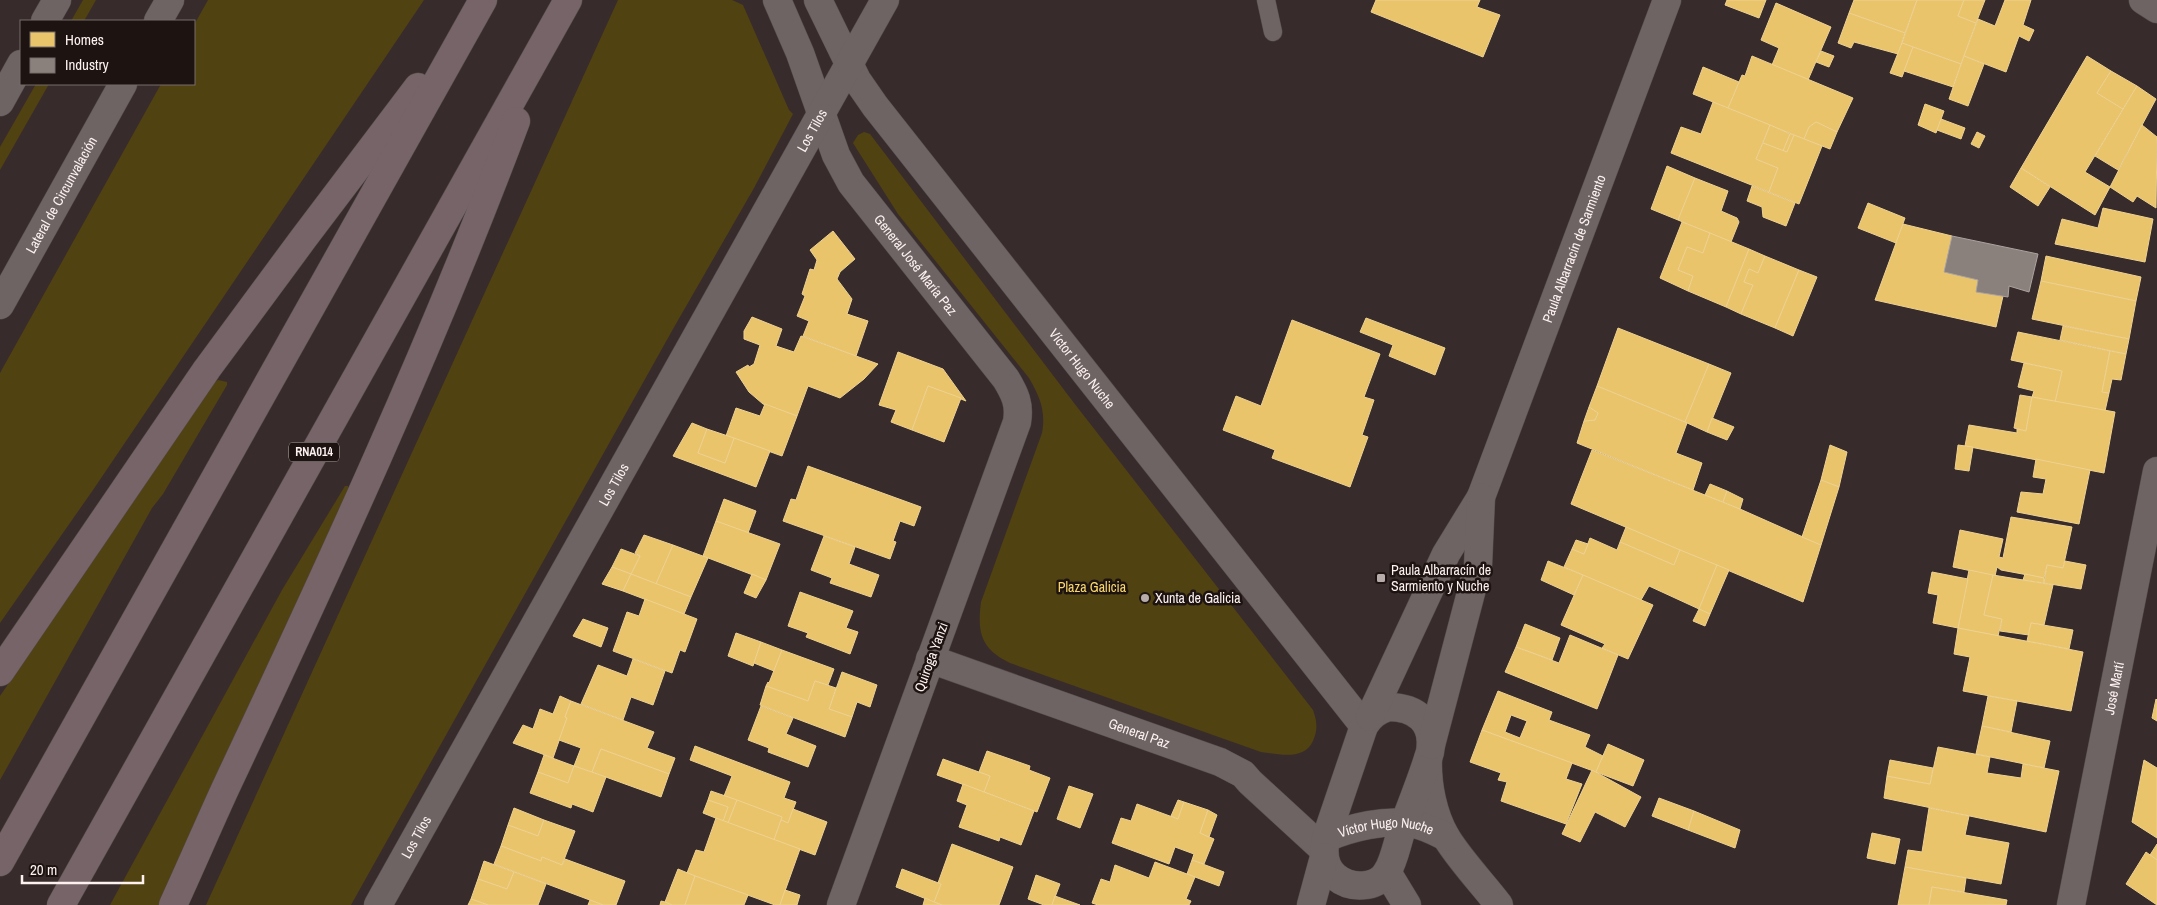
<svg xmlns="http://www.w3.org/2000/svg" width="2157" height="905" font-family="'Archivo Narrow',sans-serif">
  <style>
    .green { fill: #514212 }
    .homes { fill: #e9c46a; stroke: #efd292; fill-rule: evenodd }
    .industry { fill: #8a817c; stroke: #aca39f }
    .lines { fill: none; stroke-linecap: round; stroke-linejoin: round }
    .lane-casing { stroke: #534a49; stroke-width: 19 }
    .street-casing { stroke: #534a49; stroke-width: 29 }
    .secondary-casing { stroke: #534a49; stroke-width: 29 }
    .highway-casing { stroke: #534a49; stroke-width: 29 }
    .lane { stroke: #6d6463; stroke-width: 18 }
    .street { stroke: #6d6463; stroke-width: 28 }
    .secondary { stroke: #6d6463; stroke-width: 28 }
    .highway { stroke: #766468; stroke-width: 28 }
    .poi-dot { fill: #b8acab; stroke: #1d1412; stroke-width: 2 }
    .labels { text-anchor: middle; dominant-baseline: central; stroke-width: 5; stroke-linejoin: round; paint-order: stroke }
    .shield { fill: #1d1412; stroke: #baafad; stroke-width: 1 }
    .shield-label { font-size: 12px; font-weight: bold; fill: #fdf1f0 }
    .street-label { font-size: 14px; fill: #fdf1f0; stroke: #1d1412 }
    .poi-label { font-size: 14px; fill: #fdf1f0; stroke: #1d1412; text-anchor: start }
    .park-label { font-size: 14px; fill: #fbd868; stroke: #1d1412 }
  </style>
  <rect width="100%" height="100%" fill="#372c2b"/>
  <g class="green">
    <polygon points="83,0 96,0 84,21 71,21"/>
    <polygon points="208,0 424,0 93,490 0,623 0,373 161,84 194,84 194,25"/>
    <polygon points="618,0 732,0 743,5 789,110 793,114 754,188 673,329 351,905 206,905"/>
    <polygon points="36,84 49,84 0,170 0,147"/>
    <path d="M864 132 870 134 1074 403 1313 710C1317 721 1318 730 1313 741 1304 761 1278 754 1261 752L1010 663C981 649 977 633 981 602L1042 433C1046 411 1040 397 1029 378L898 214 853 143 858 135Z"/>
    <polygon points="218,380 227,382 227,385 163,494 152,508 0,780 0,696 214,383"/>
    <polygon points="345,486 348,486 349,490 159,905 110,905 282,590"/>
  </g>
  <g class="homes">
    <polygon points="1376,0 1480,0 1477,7 1500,15 1483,57 1371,12"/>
    <polygon points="1727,0 1766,0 1759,18 1725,5"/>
    <polygon points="1854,0 1917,0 1905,33 1849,13"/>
    <polygon points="1917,0 1964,0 1958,16 1976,23 1961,64 1902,43"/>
    <polygon points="1964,0 1985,0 1976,23 1958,16"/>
    <polygon points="2005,0 2031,0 2023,25 2034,30 2029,41 2019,36 2006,72 1964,56 1978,19 1995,26"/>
    <polygon points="1776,3 1831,27 1808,80 1772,65 1779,48 1761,40"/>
    <polygon points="1849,13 1905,33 1898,54 1854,42 1851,48 1838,43"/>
    <polygon points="1902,43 1913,47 1902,77 1890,73"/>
    <polygon points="1913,47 1961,64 1953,87 1904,71"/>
    <polygon points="1821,51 1834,56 1829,67 1816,62"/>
    <polygon points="1752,56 1853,98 1837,132 1816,122 1809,127 1804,139 1728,108 1742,75 1745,76"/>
    <polygon points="1964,56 1984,64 1968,106 1949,99"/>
    <polygon points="2087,56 2111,71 2097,93 2123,109 2085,172 2110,187 2095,215 2021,168"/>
    <polygon points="1703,67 1739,82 1728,108 1693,94"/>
    <polygon points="2111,71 2137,86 2123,109 2097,93"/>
    <polygon points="2137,86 2156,99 2118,170 2095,156"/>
    <polygon points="1713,102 1770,125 1756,159 1778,168 1769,192 1671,153 1681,127 1701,134"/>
    <polygon points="1925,104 1944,111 1936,133 1918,125"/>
    <polygon points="1941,119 1965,128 1961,139 1937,130"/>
    <polygon points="1816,122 1837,132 1830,149 1804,139 1809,127"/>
    <polygon points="1770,125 1790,134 1783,151 1763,143"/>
    <polygon points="2142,125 2157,137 2156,208 2137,196 2133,202 2110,187"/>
    <polygon points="1977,132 1985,136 1979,148 1971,144"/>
    <polygon points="1790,134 1794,135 1787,152 1783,151"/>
    <polygon points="1794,135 1822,146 1799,204 1769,192 1778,168 1756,159 1763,143 1787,152"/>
    <polygon points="1667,166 1695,178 1678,220 1651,209"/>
    <polygon points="2021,168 2050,187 2038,206 2010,187"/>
    <polygon points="1695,178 1728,191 1721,211 1737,218 1739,222 1731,242 1678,220"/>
    <polygon points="1752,186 1795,203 1786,226 1763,217 1762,207 1747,201"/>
    <polygon points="1868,203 1905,218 1896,243 1858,228"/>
    <polygon points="2103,208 2153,219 2145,262 2055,244 2062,219 2098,228"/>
    <polygon points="1682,222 1710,233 1703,253 1687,247 1678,270 1693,276 1688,291 1660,278"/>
    <polygon points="1903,224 1952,236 1944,272 1978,280 1976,292 2003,296 1996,327 1875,300"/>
    <polygon points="833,231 855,259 840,272 837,279 852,299 847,314 868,321 856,356 803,336 809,321 797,316 805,296 802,294 810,269 814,270 817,260 810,250"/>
    <polygon points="1710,233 1749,249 1726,307 1688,291 1693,276 1678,270 1687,247 1703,253"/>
    <polygon points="1749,249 1765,256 1758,273 1749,269 1744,282 1753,285 1741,314 1726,307"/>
    <polygon points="1765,256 1799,270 1775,328 1741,314 1753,285 1744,282 1749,269 1758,273"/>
    <polygon points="2046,256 2141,277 2136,301 2041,281"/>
    <polygon points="1799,270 1817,277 1793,336 1775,328"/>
    <polygon points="2041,281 2136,301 2129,339 2032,319"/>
    <polygon points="752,317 782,329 776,346 794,352 801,336 878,364 864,379 840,398 808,386 797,416 763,404 749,392 736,372 748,365 749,367 754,364 760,345 744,339 744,331"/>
    <polygon points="1366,318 1445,348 1435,375 1389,356 1393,345 1360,332"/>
    <polygon points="1292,320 1380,354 1364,397 1374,400 1362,435 1368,437 1350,487 1272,458 1275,450 1223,430 1236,396 1261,406"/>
    <polygon points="2063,326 2129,339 2126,354 2060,340"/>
    <polygon points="1618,328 1709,364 1685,422 1597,386"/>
    <polygon points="2018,332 2110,351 2102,392 2109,393 2105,411 2055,402 2062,371 2011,360"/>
    <polygon points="2110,351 2126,354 2121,380 2112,379 2109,393 2102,392"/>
    <polygon points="898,352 943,369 966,401 928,386 912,430 891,422 896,410 879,405"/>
    <polygon points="2024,363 2062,371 2055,402 2032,397 2034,391 2018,387"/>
    <polygon points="1709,364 1731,373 1707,432 1685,422"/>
    <polygon points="928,386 961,398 944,442 912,430"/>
    <polygon points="1597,386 1687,423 1676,453 1702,463 1693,490 1577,443 1584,421 1595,420 1598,413 1589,407"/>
    <polygon points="2020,395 2032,397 2026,431 2014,428"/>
    <polygon points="2032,397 2115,412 2104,473 1965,446 1969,425 2017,433 2017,429 2026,431"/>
    <polygon points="765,404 797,416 782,456 726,436 736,408 760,416"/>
    <polygon points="1589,407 1598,413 1595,420 1584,421"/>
    <polygon points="1712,418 1734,427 1727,440 1707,432"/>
    <polygon points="692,423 707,429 698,453 725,463 734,438 770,451 756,487 673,456"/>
    <polygon points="707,429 734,438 725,463 698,453"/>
    <polygon points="1830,445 1847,452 1839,487 1821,480"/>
    <polygon points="1958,445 1973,447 1969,471 1955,469"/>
    <polygon points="1592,450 1740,509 1821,545 1803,602 1571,504"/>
    <polygon points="2036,459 2090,470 2079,524 2017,512 2021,492 2043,494 2046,479 2033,477"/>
    <polygon points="808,466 921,507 914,526 900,521 893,541 896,542 890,559 783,521 791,499 796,500"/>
    <polygon points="1821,480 1839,487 1821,545 1802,537"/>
    <polygon points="1710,484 1727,491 1723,502 1705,495"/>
    <polygon points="1727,491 1743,499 1740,509 1723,502"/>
    <polygon points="724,499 756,511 748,533 716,521"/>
    <polygon points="2011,517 2072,527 2063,568 2047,565 2044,578 2001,570 1997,567 1995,576 1953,567 1960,530 2003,539 1999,557 2003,558"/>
    <polygon points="716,521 780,544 766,580 703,556"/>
    <polygon points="1626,527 1680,550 1674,565 1620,542"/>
    <polygon points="644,535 673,545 656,584 631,574 640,556 635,553"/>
    <polygon points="824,536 855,547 849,564 879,575 871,597 830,583 832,578 811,570"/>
    <polygon points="1590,538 1617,550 1620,542 1674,565 1680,550 1717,565 1699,609 1649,586 1641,600 1564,567 1572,549 1584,554"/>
    <polygon points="1576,540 1588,544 1584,554 1572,549"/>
    <polygon points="673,545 708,558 691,597 656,584"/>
    <polygon points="621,549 640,556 631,574 612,567"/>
    <polygon points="1548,561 1583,575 1574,595 1541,580"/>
    <polygon points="2065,561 2086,565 2081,589 2044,583 2047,565 2063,568"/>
    <polygon points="1717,565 1729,570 1710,614 1699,609"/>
    <polygon points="612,567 631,574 623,591 602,584"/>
    <polygon points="1969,570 1993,575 1984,615 2002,619 1998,636 1958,628"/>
    <polygon points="1932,572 1968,579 1958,628 1933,623 1938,595 1928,593"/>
    <polygon points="631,574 691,597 684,614 623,591"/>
    <polygon points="752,574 766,580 756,598 744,593"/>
    <polygon points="2025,574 2044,578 2044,583 2023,580"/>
    <polygon points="1583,575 1653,605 1628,659 1602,648 1605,644 1561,625"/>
    <polygon points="1993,575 2053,585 2044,625 2031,623 2029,635 2000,631 2002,619 1984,615"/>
    <polygon points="800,592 853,611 846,628 858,632 850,654 806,637 808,633 788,626"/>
    <polygon points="645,599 697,619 685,652 680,650 672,673 613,651 627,612 639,616"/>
    <polygon points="1699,609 1710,614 1705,626 1693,621"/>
    <polygon points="583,619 608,628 601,647 573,636"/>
    <polygon points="2031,623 2073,630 2069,649 2027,641"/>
    <polygon points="1525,624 1560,638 1552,660 1516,647"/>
    <polygon points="1958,628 2083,652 2071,711 1963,691 1970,657 1954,654"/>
    <polygon points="736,633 761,642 753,666 728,656"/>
    <polygon points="1570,635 1618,655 1597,709 1505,672 1516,647 1559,663"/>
    <polygon points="761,642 782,650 774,671 754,663"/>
    <polygon points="782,650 834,669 828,685 815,681 808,701 766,686 768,682 769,683"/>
    <polygon points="633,659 665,671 653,705 631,697 623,720 581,704 598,665 627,676"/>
    <polygon points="842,672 877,685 870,707 857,702 852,717 829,709"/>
    <polygon points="815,681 836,688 829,709 852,717 845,737 760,705 766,686 808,701"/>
    <path d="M1498 691 1552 712 1549 720 1590 735 1585 747 1603 756 1596 772 1482 730ZM1511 715 1527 721 1520 738 1505 732Z"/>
    <polygon points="560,696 571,701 565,717 567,718 553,758 513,743 523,725 533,729 540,709 553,714"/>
    <polygon points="1988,696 2017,701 2011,732 1982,726"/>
    <polygon points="2156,699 2157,700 2157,721 2152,718"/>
    <polygon points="571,701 654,732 647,748 675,758 669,774 601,749 592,772 574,766 581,748 559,740 567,718 565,717"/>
    <polygon points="761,706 793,718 786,734 816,746 808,767 768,752 769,748 748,740"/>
    <polygon points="1982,726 2050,741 2044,768 1976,754"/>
    <polygon points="1482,730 1572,763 1566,779 1582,784 1566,824 1501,801 1507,782 1498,780 1501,773 1470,762"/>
    <polygon points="1608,744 1644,760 1633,786 1596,772"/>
    <polygon points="695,746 790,782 784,798 796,802 788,823 781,820 782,817 724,796 732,776 690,760"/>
    <polygon points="1938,747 1990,757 1987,773 2021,778 2023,764 2059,771 2046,832 1884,798 1887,776 1930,784"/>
    <polygon points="601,749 669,774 661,797 592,772"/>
    <polygon points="987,751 1030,766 1029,770 1050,778 1037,812 984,792 990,776 979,772"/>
    <polygon points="544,755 574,766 568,783 538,772"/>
    <polygon points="943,759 990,776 984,792 937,775"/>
    <polygon points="1890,760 1933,768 1930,784 1887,776"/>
    <polygon points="2144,760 2157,768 2157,838 2132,822"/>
    <polygon points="574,766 606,777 593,812 572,804 571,808 530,793 538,772 568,783"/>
    <polygon points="1592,770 1641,797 1625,827 1595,812 1580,842 1562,834"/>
    <polygon points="963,784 1034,811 1021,845 1000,837 999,841 959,827 967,805 957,801"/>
    <polygon points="1069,786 1093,794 1080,828 1057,819"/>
    <polygon points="711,791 737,800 728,823 723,821 728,807 708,800"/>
    <polygon points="1659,798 1694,811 1688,830 1652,816"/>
    <polygon points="708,800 728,807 723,821 703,813"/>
    <polygon points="737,800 782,817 774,840 728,823"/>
    <polygon points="1178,800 1184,802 1178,819 1171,816"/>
    <polygon points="1184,802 1208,810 1200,833 1214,839 1204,864 1192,860 1194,854 1175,847 1169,864 1112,843 1121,818 1131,821 1137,804 1178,819"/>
    <polygon points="514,808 544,820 538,836 508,825"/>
    <polygon points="1929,808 1969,816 1965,835 2009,843 2001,884 1905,867 1908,850 1922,852"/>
    <polygon points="793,809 827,822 815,855 774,840 781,820 788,823"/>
    <polygon points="1208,810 1217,815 1209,837 1200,833"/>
    <polygon points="1694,811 1740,830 1735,848 1688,830"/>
    <polygon points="716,818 800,849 780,905 775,905 687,873 696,850 704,852"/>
    <polygon points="544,820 575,831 562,865 542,857 541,861 501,846 508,825 538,836"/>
    <polygon points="1872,833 1900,839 1895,864 1867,858"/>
    <polygon points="952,844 1013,867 999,905 942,905 934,902 941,884 938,883"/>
    <polygon points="2157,844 2157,860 2150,855"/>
    <polygon points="501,846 541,861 542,857 562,865 565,859 625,881 616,905 603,905 494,864"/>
    <polygon points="2146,852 2157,860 2157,905 2126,884"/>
    <polygon points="1192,860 1224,872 1219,886 1187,874"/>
    <polygon points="484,861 514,872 507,889 478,879"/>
    <polygon points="1155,862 1195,877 1186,899 1191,901 1189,905 1098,905 1092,903 1101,879 1110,882 1115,865 1149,878"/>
    <polygon points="1905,867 1966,878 1964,892 1932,887 1929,905 1898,905"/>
    <polygon points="678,869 695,876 685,905 672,905 665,902"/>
    <polygon points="902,869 941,884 934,902 896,887"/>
    <polygon points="514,872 546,884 538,905 488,905 471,899 478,879 507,889"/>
    <polygon points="1036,875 1060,884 1052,905 1044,905 1028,899"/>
    <polygon points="695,876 748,895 744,905 685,905"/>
    <polygon points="1932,887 2007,900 2006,905 1929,905"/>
    <polygon points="785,890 800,895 797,905 780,905"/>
    <polygon points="1055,896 1080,905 1052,905"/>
    <polygon points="925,898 934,902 942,905 923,905"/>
    <polygon points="471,899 488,905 468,905"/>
    <polygon points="590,900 603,905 588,905"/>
    <polygon points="661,901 665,902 672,905 660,905"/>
  </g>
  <polygon class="industry" points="1952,236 2038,254 2029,292 2009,286 2008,297 1976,292 1978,280 1944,272"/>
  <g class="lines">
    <g class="lane-casing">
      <polyline id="lane" points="1266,0 1273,32"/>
    </g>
    <g class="street-casing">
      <g id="street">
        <path id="s1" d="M777 0 800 53 836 155 851 183 1006 379C1015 394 1020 404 1017 422L841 905"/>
        <path id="s2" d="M818 0 857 80 875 106 1364 726"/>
        <polyline points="45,21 57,0"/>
        <polyline points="0,102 21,64"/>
        <path id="s3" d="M930 659 1220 762 1243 774 1250 782 1324 850"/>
        <path d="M1428 759C1427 784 1433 815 1446 837 1460 860 1483 884 1499 905"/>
        <path id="s4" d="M1326 838C1352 827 1385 819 1414 824 1425 826 1436 832 1446 837"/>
        <polyline points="1387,872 1407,905"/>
        <path id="s5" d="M2071 905 2157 471"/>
      </g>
    </g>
    <g class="secondary-casing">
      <g id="secondary">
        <polyline points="2143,0 2157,9"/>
        <polyline points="158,21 170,0"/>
        <path id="s6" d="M0 305 123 84"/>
        <path d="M1388 707C1416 707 1435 722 1430 752 1422 779 1411 805 1401 832 1397 844 1394 861 1387 872 1377 889 1350 889 1336 877 1323 867 1323 852 1326 838L1364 726C1371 715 1377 711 1388 707Z"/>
        <path id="s7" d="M1370 717 1446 554 1481 497 1667 0"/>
        <polyline points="1431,745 1478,566 1481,497"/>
        <path id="s8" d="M378 905 885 0"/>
        <polyline points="1311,905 1324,857"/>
      </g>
    </g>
    <g class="highway-casing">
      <g id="highway">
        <polyline points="0,672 207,369 303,239 418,87"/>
        <polyline points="0,862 483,0"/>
        <polyline points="61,905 568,0"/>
        <path d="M173 905C191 866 208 826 226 787 329 568 431 348 516 121"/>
      </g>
    </g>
    <use href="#lane" class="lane"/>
    <use href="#street" class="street"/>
    <use href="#secondary" class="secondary"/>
    <use href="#highway" class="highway"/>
  </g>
  <g class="poi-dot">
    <rect x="1376" y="573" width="10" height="10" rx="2.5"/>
    <circle cx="1145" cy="598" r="5"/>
  </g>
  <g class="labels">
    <rect class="shield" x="289" y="442.5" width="50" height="19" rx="4"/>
    <g class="shield-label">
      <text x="314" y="452">RNA014</text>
    </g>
    <g class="street-label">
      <text stroke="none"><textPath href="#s8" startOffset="888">Los Tilos</textPath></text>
      <text stroke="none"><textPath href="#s6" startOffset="126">Lateral de Circunvalación</textPath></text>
      <text stroke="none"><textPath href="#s7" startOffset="512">Paula Albarracín de Sarmiento</textPath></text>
      <text stroke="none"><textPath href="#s1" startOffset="302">General José María Paz</textPath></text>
      <text stroke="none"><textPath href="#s2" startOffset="455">Víctor Hugo Nuche</textPath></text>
      <text stroke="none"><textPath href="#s8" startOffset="482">Los Tilos</textPath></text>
      <text transform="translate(931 657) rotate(-70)">Quiroga Yanzi</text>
      <text stroke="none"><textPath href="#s5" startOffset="221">José Martí</textPath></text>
      <text stroke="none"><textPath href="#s3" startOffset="222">General Paz</textPath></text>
      <text stroke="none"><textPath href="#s4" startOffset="62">Víctor Hugo Nuche</textPath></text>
      <text stroke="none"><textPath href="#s8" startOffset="78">Los Tilos</textPath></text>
    </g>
    <g class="poi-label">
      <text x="1391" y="570">Paula Albarracín de<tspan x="1391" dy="16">Sarmiento y Nuche</tspan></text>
      <text x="1155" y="598">Xunta de Galicia</text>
    </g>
    <g class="park-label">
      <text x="1092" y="587">Plaza Galicia</text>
    </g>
  </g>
  <rect x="20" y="20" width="175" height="65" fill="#1d1412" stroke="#776c6b"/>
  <rect x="30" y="32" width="25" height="15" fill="#e9c46a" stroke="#776c6b"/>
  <text x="65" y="45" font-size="15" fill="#fdf1f0">Homes</text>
  <rect x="30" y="58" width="25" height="15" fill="#8a817c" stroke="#776c6b"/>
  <text x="65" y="70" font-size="15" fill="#fdf1f0">Industry</text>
  <path d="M22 875v8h121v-8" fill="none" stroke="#fdf1f0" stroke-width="2.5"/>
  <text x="30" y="875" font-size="15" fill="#fdf1f0" stroke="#1d1412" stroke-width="4" paint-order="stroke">20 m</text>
</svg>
